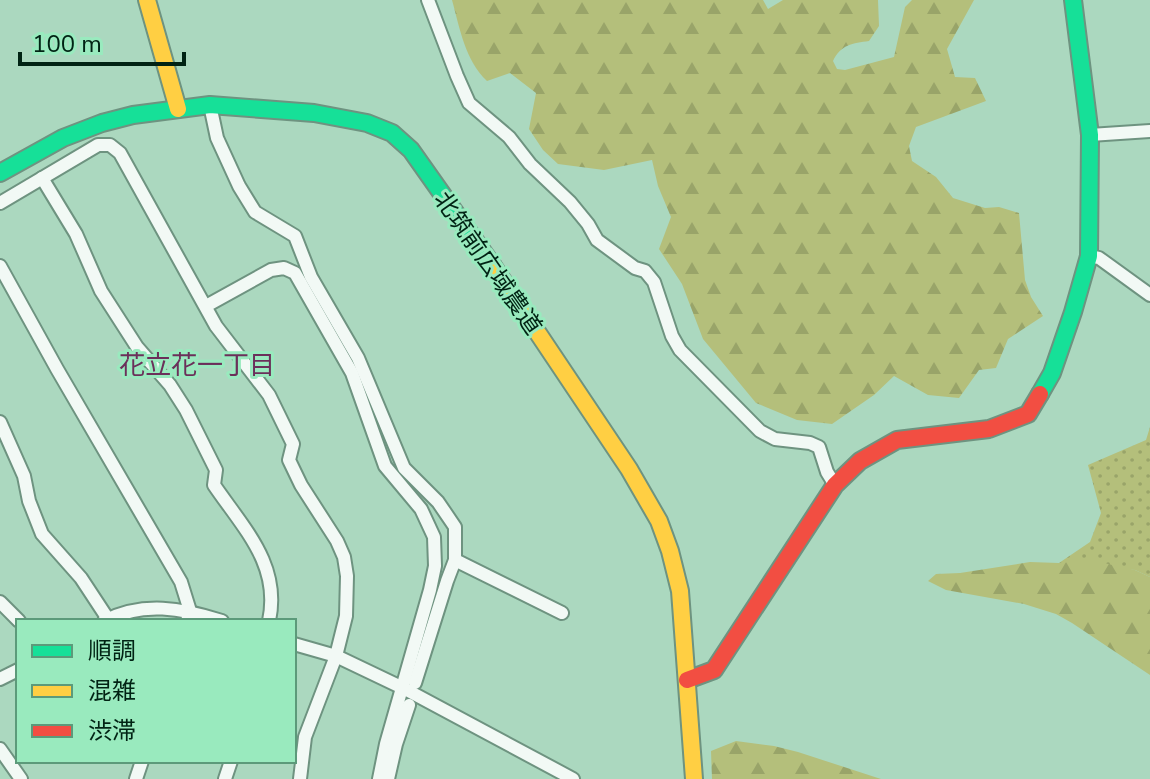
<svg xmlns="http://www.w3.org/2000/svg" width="1150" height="779" font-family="'Nunito Sans','Noto Sans JP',sans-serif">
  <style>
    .grass { fill: url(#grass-dots) }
    .forest { fill: url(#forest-firs) }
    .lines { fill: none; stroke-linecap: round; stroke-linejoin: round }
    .street-casing { stroke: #6e9380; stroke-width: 16 }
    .fast-casing { stroke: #6e9380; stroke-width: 20 }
    .slow-casing { stroke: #6e9380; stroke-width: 20 }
    .jam-casing { stroke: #6e9380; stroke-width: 20 }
    .street { stroke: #f2f9f5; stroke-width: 12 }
    .fast { stroke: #16e098; stroke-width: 16 }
    .slow { stroke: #ffcf43; stroke-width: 16 }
    .jam { stroke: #f24e42; stroke-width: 16 }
    .labels { text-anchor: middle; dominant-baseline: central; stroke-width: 6; stroke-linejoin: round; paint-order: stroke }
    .street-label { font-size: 24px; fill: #012314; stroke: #99eabe }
    .neighbourhood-label { font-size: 26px; fill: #6b305a; stroke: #99eabe }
  </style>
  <defs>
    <pattern id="grass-dots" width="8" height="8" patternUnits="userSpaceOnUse" patternTransform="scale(2)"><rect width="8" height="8" fill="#b4bf7b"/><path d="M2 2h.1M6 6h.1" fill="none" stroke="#99a469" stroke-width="1.8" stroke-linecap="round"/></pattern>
    <pattern id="forest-firs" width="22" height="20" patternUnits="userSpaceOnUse" patternTransform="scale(2)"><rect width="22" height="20" fill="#b4bf7b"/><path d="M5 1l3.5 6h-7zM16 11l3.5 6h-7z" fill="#99a469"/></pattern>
  </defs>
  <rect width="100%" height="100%" fill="#abd8bf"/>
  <polygon class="grass" points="1150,427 1150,577 1135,570 1059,563 1090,542 1101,513 1088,465 1146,440"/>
  <g class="forest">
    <path d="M452 0H763L768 9 783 0H878L879 26 869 41C853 43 840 45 833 61L837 69 845 70 894 57 905 7 912 0H974L947 49 955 77 975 78 986 101 916 127 909 146 912 161 936 177 953 198 985 208 999 207 1019 213 1025 280 1031 297 1043 316 1008 339 996 368 979 370 959 398 928 395 894 376 874 395 832 424 797 420 756 403 703 339 682 284 659 249 671 217 658 186 652 160 604 170 558 164 543 150 529 129 536 93 510 73 487 81C465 60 460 29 452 0Z"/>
    <polygon points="1090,560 1135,570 1150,577 1150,675 1072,623 1056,614 1024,604 946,590 928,581 936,574 960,573 1030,562 1059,563"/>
    <polygon points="736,741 774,746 798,752 881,779 712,779 711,751"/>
  </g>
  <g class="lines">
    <g class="street-casing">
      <g id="street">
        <polyline points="428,0 457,76 469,103 509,137 530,164 570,202 588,224 597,240 635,268 645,271 654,282 672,336 680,350 760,431 775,439 810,443 819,447 827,472 835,485"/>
        <polyline points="210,105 217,138 239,186 255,212 295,236 311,277 358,358 404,468 438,502 455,527 455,560 447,581 415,683"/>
        <polyline points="1090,135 1150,131"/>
        <path d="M42 178 76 234 101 291 137 347 170 385 186 410 216 470 214 485C244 529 281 565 269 621"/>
        <polyline points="0,203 98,145 110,145 120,153 216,326 269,395 293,444 289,460 301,485 337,541 344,557 347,576 346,616 336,656 305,737 300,779"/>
        <polyline points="1089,256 1099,258 1150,295"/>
        <polyline points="0,266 57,369 181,582 190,611 187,621"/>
        <polyline points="206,306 271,270 284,268 295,273 352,373 385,466 421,509 434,537 435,566 430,590 386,744 379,779"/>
        <polyline points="0,422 24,476 29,501 42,534 81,578 108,619"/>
        <polyline points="455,560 562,613"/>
        <polyline points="0,602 19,621"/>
        <path d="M104 621C143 601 182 608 222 621"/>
        <polyline points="294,644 336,656 403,688 573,779"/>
        <polyline points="0,679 18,670"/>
        <polyline points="0,749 21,779"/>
        <polyline points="136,779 142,761"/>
        <polyline points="225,779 231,761"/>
        <polyline points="388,779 396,744 409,705"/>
      </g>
    </g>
    <g class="fast-casing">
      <g id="fast">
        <polyline points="0,173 63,138 102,123 133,115 210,105 314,113 367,123 392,133 411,150 493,266"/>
        <polyline points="1040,394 1052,373 1073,312 1089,256 1090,135 1073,0"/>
      </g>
    </g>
    <g class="slow-casing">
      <g id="slow">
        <polyline points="147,0 178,109"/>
        <polyline points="493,266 629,469 659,521 670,551 680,591 694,779"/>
      </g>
    </g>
    <g class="jam-casing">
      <polyline id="jam" points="687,680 714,670 835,485 860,461 897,440 989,429 1028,414 1040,394"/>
    </g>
    <use href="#street" class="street"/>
    <use href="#fast" class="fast"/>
    <use href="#slow" class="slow"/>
    <use href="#jam" class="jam"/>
  </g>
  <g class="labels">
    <g class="street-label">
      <text transform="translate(488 263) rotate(55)">北筑前広域農道</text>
    </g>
    <g class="neighbourhood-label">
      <text x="197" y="365">花立花一丁目</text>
    </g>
  </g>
  <rect x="16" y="619" width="280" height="144" fill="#99eabe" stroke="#5c9a7a" stroke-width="2"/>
  <rect x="32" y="645" width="40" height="12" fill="#16e098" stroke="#5c9a7a" stroke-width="2"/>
  <text x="88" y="659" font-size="24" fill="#012314">順調</text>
  <rect x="32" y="685" width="40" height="12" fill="#ffcf43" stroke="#5c9a7a" stroke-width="2"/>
  <text x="88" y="699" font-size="24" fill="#012314">混雑</text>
  <rect x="32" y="725" width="40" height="12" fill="#f24e42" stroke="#5c9a7a" stroke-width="2"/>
  <text x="88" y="739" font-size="24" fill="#012314">渋滞</text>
  <path d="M20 52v12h164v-12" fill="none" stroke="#012314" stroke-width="4"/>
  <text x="32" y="52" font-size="24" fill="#012314" stroke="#99eabe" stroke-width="6" paint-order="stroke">100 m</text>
</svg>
